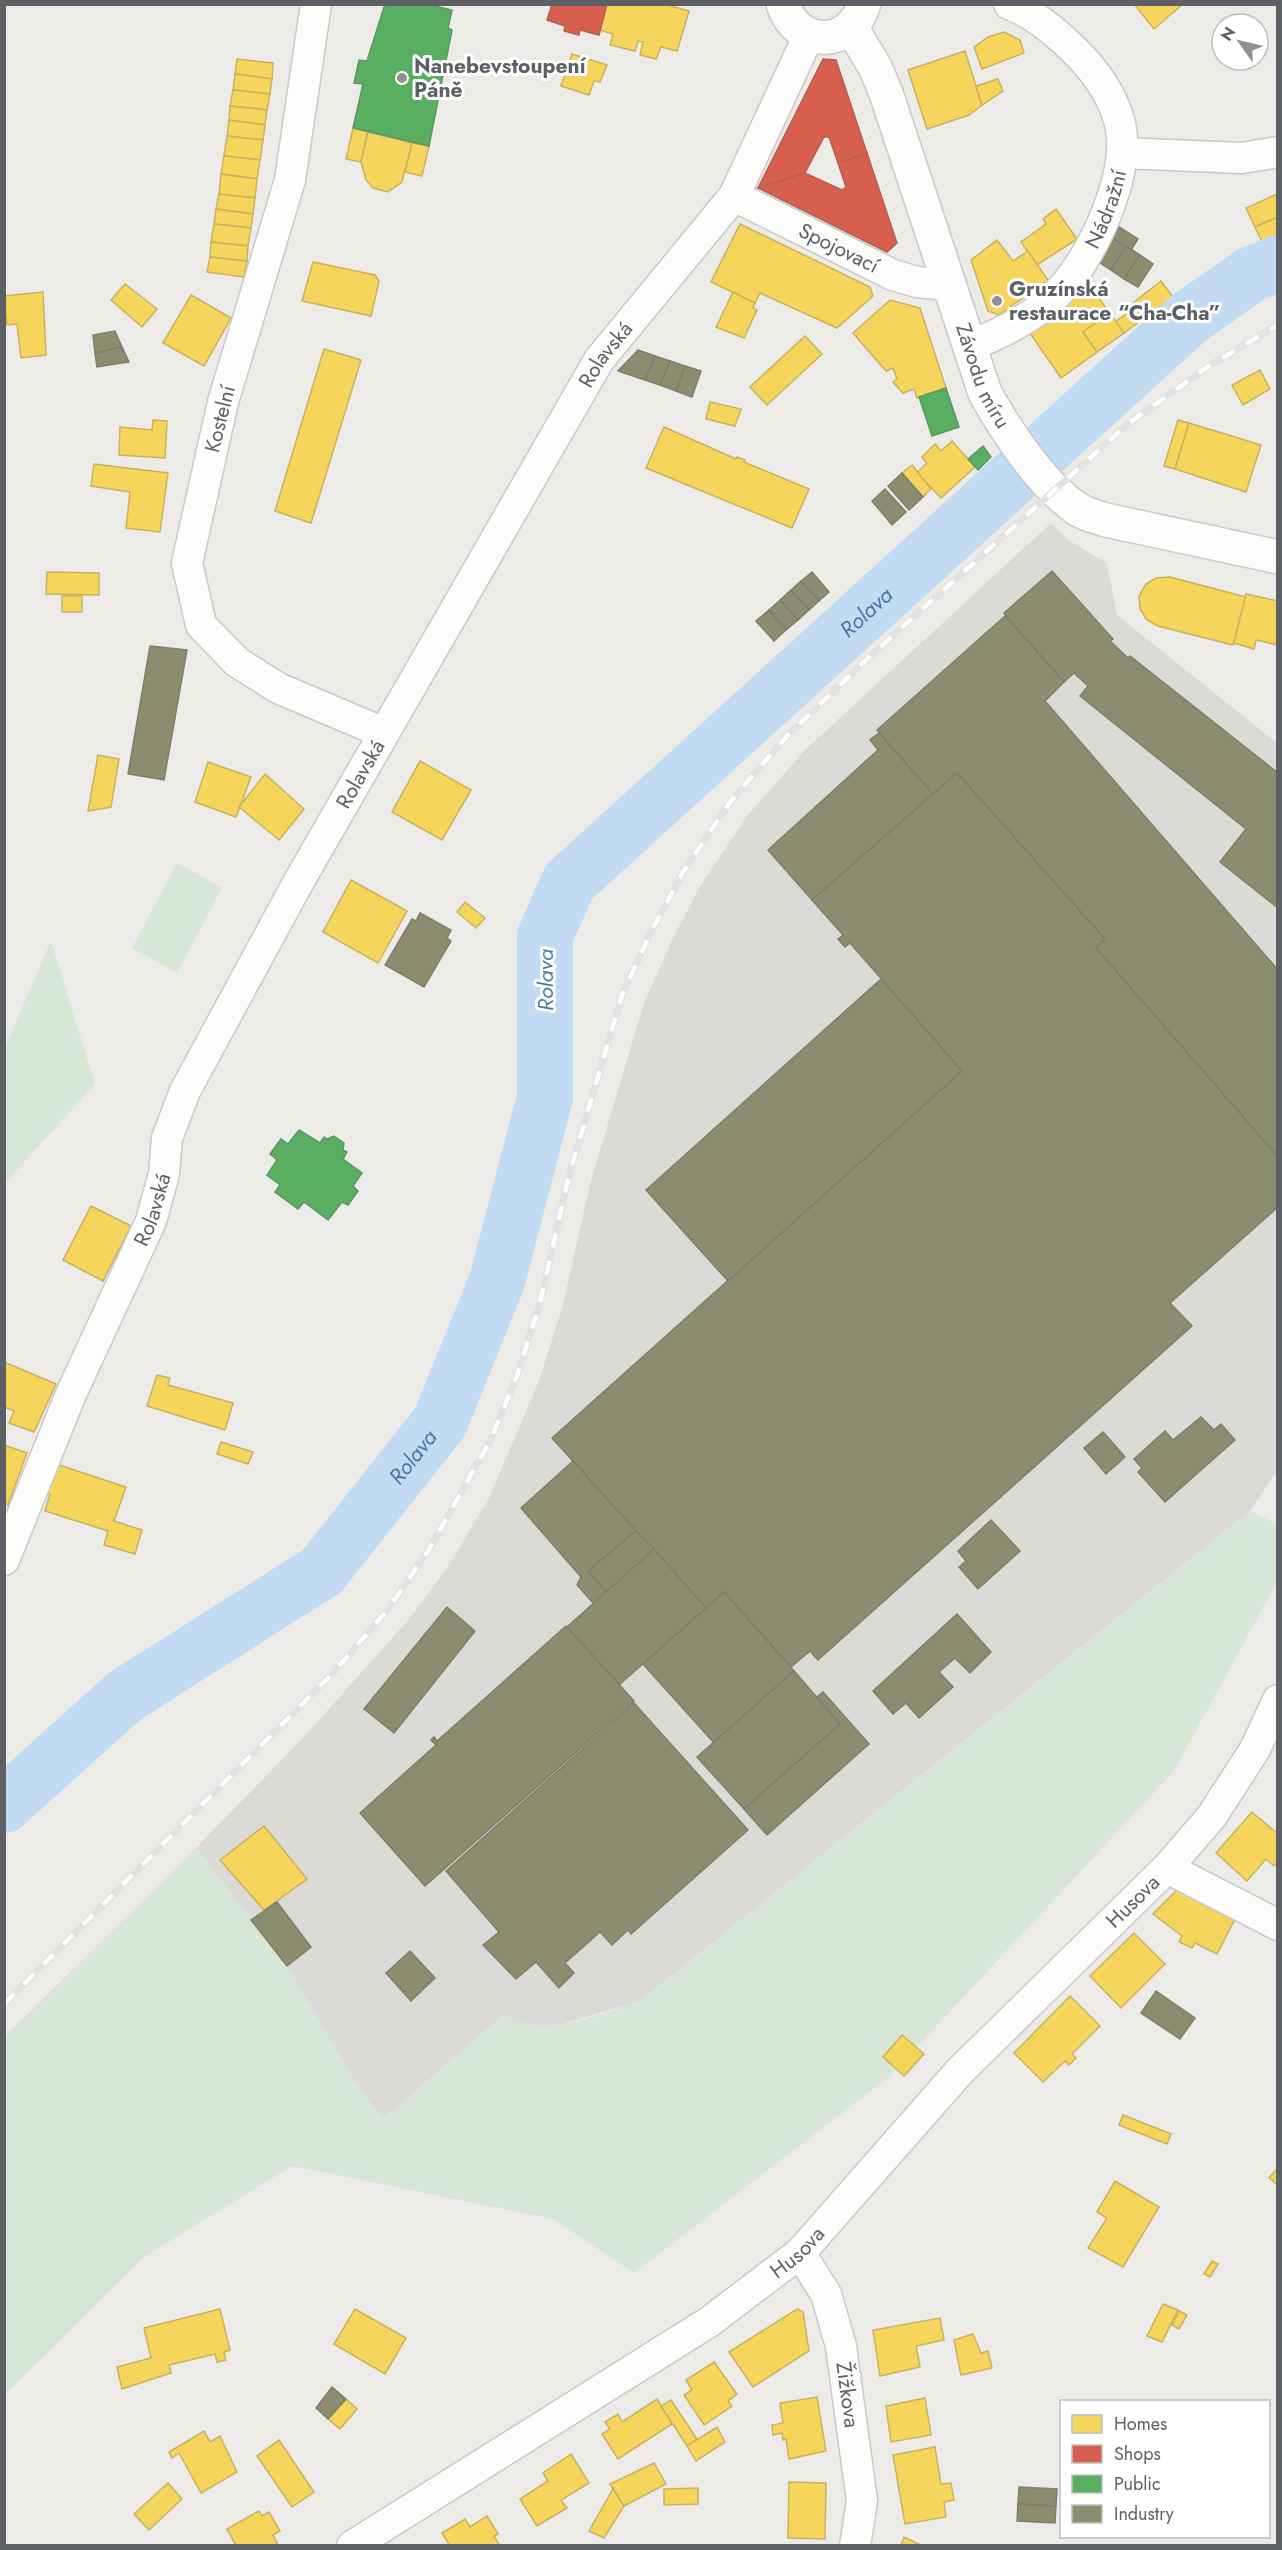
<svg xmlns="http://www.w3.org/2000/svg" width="1282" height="2550" font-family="Jost,sans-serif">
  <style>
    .industrial { fill: #dcdad7 }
    .green { fill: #d7e7d5 }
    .homes { fill: #f6d55c; stroke: #c8b25e; stroke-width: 1.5 }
    .shops { fill: #d6604d; stroke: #b26054; stroke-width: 1.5 }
    .public { fill: #5aae61; stroke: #5b9762; stroke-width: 1.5 }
    .industry { fill: #8c8c6e; stroke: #7e7f6b; stroke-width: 1.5 }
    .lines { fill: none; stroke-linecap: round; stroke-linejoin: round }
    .river { stroke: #c0dbf2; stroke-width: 56 }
    .minor-casing { stroke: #c9c9c9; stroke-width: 33 }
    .secondary-casing { stroke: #c9c9c9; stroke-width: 36 }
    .minor { stroke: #fcfcfb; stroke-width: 30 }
    .secondary { stroke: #fcfcfb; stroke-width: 33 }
    .rail-casing { stroke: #e3e2e2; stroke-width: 7 }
    .rail { stroke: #fff; stroke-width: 4.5; stroke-dasharray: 14; stroke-linecap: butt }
    .poi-dot { fill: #8f9192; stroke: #fff; stroke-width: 2 }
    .labels { text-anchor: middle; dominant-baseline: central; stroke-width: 6; stroke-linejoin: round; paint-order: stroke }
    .poi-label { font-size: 21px; font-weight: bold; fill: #5d6064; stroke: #fff; text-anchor: start }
    .street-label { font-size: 21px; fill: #5d6064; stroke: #fff }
    .water-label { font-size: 22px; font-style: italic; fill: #4c75a6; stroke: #fff }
  </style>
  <rect width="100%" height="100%" fill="#ecebe7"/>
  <polygon class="industrial" points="1051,523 1068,540 1107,563 1117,615 1277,743 1277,1471 1250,1511 640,2001 559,2025 539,2026 517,2022 505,2014 382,2120 355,2082 287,1966 196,1848 301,1740 411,1617 449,1565 489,1498 538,1383 562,1309 590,1184 644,1003 673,938 702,883 748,815 804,751"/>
  <g class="green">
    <polygon points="177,863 222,888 177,973 132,948"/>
    <polygon points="51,941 95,1084 5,1183 5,1047"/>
    <path d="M1250 1511 1277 1524V1582L1174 1771 889 2077 634 2273 553 2219 292 2166 144 2257 5 2395V2036L196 1848 287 1966 355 2082 383 2119 505 2014C543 2042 599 2013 640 2001Z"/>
  </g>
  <g class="homes">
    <polygon points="607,4 664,4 689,11 677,51 661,47 656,59 640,55 643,42 638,41 635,51 610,45 613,34 600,30"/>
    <polygon points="1134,4 1183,4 1154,29"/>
    <polygon points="1004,32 1020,40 1024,53 982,69 974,47 988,37"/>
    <polygon points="965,51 982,105 969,115 927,129 908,70"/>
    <polygon points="572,54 607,65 600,82 594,81 589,95 561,86"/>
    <polygon points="237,59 273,63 272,79 235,74"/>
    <polygon points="235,74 272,79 270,94 233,90"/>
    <polygon points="998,79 1003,91 982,105 976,86"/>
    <polygon points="233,90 270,94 267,110 230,106"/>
    <polygon points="230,106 267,110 265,125 229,120"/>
    <polygon points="229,120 265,125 263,140 227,136"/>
    <polygon points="353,128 368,132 361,162 346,159"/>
    <polygon points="368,132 412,143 402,182 388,192 373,188 366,180 361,162"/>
    <polygon points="227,136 263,140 260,160 224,156"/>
    <polygon points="412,143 429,146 422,176 405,172"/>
    <polygon points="224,156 260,160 257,179 221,174"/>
    <polygon points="221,174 257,179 255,198 219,194"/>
    <polygon points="219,194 255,198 253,214 216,209"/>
    <polygon points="1277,194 1278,217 1255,227 1246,208"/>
    <polygon points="216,209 253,214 251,228 214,224"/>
    <polygon points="1056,209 1077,239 1037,265 1021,242 1046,224 1043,219"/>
    <polygon points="1278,217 1278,242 1269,245 1261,240 1255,227"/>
    <polygon points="214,224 251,228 248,246 211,242"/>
    <polygon points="740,224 870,287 873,296 837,328 760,293 755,303 711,282"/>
    <polygon points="997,240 1013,261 1028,251 1048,280 999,315 988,311 971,260"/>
    <polygon points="211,242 248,246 247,261 210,257"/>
    <polygon points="210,257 247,261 244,277 207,272"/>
    <polygon points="313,262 375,275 379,281 371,316 302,301"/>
    <polygon points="1085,280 1110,313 1083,332 1097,352 1061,378 1027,329"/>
    <polygon points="1161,281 1173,297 1124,333 1115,322 1136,307 1133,303"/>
    <polygon points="125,284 157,309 142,327 111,300"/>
    <polygon points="43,292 46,355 21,358 17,324 7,325 4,296"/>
    <polygon points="733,292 755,303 753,308 757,310 744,338 716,327"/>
    <polygon points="191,295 231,318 204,366 163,343"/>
    <polygon points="890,300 920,308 946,388 917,398 914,389 903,393 893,382 897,379 893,368 886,371 853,333"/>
    <polygon points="1110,313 1124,333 1097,352 1083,332"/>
    <polygon points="805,336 822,354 767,405 750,387"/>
    <polygon points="324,349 361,360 311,523 275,511"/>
    <polygon points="1260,370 1270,389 1243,405 1232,385"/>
    <polygon points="710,402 741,409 735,426 706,419"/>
    <polygon points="153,420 167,421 165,458 119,455 120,427 152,430"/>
    <polygon points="1178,420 1189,423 1175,469 1164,466"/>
    <polygon points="1189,423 1261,445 1246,492 1175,469"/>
    <polygon points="664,427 736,459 737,457 745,460 744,462 809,489 792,528 646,468"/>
    <polygon points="952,441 975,467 941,498 917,473 927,463 922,457 935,444 941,451"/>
    <polygon points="94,464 168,473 160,532 126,528 130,492 91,486"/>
    <polygon points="912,465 931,489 923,497 902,473"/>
    <polygon points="47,572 99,573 99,595 46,594"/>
    <polygon points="1170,577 1246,597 1233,645 1158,626 1147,620 1140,609 1139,596 1146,584 1156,578"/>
    <polygon points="1246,594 1278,601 1278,645 1256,640 1254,649 1234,643"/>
    <rect x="62" y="596" width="20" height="16"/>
    <polygon points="98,755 119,759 111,807 88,811"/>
    <polygon points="420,761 471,790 442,840 392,812"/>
    <polygon points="208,762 251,777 236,817 195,802"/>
    <polygon points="265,774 304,809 279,840 239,807"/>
    <polygon points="351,880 407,911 378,963 323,932"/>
    <polygon points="465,902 485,918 476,928 457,912"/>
    <polygon points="91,1206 131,1226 103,1281 63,1260"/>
    <polygon points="4,1362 56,1384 34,1432 9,1423 14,1411 4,1407"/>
    <polygon points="157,1375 170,1378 168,1385 233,1403 225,1430 147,1406"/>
    <polygon points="221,1442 253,1452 248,1464 217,1454"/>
    <polygon points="4,1445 27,1453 8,1505 4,1503"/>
    <polygon points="56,1464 126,1487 114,1521 142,1530 135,1554 104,1545 108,1531 45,1511 50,1494 47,1493"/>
    <polygon points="1252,1812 1278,1834 1278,1861 1274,1866 1266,1859 1247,1881 1216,1853"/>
    <polygon points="264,1826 307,1879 264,1910 220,1860"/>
    <polygon points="1177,1890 1235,1919 1217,1954 1195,1943 1192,1948 1179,1942 1182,1936 1153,1914"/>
    <polygon points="1134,1933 1165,1964 1121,2008 1090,1976"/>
    <polygon points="1070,1996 1100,2026 1072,2054 1076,2058 1069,2065 1065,2061 1043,2082 1014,2053"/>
    <polygon points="902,2035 924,2054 904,2076 883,2057"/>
    <polygon points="1123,2115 1171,2134 1167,2144 1119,2125"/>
    <polygon points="1278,2168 1278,2185 1269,2178"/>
    <polygon points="1115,2181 1159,2207 1123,2267 1088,2248 1107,2218 1097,2212"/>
    <polygon points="1212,2261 1218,2264 1210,2277 1204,2274"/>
    <polygon points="1163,2304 1178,2310 1162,2342 1147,2336"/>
    <polygon points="220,2309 230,2350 224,2352 226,2360 217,2362 215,2354 169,2365 171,2373 122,2389 117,2367 151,2358 144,2328"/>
    <polygon points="355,2309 406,2338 385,2374 334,2344"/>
    <polygon points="797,2309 803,2312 809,2351 753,2387 729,2352"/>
    <polygon points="1179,2311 1187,2315 1179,2329 1172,2325"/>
    <polygon points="940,2318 944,2340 916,2346 920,2367 880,2376 873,2330"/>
    <polygon points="973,2334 981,2353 988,2351 992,2368 961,2375 954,2340"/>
    <polygon points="714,2362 737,2394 728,2401 732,2406 704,2425 684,2395 692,2390 686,2380"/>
    <polygon points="817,2397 826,2451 789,2459 786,2439 783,2440 782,2433 773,2435 772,2425 783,2423 780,2403"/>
    <polygon points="925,2398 931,2435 891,2442 886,2406"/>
    <polygon points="346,2399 357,2409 340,2429 328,2419"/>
    <polygon points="657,2399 672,2424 618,2459 602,2434 610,2429 605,2422 618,2414 622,2422"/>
    <polygon points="671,2400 697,2439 687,2446 661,2406"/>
    <polygon points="717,2427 725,2442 696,2461 687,2446"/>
    <polygon points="204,2431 210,2442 220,2436 237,2472 201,2493 179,2453 172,2458 169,2452"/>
    <polygon points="279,2440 314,2492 292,2507 257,2456"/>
    <polygon points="935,2447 941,2484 951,2483 954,2500 944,2502 946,2517 905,2524 893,2455"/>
    <polygon points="571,2454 589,2483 561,2500 567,2508 537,2526 520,2499 548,2481 543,2473"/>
    <polygon points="654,2463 666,2484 624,2506 610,2484"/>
    <polygon points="789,2482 826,2483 825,2539 788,2538"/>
    <polygon points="168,2483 182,2499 149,2530 134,2514"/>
    <polygon points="698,2488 698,2504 664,2505 664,2489"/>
    <polygon points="613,2489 624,2506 604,2538 589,2531"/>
    <polygon points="259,2511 262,2516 269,2512 280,2531 273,2535 277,2543 273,2546 236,2546 227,2529"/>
    <polygon points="487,2516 498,2534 494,2536 500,2546 450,2546 442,2533 465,2519 470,2527"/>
    <polygon points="904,2537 923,2546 901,2546"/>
  </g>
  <g class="shops">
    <polygon points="552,4 607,4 599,35 580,30 579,35 564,31 565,26 547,20"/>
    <polygon points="823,59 836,60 867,153 838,163 829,137 824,137 805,173 758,188"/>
    <polygon points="867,153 897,243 887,252 758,188 805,173 842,190 846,187 838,163"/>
  </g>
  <g class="public">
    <polygon points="385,4 426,4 452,10 448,28 452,30 429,146 353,128 363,84 354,83 359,60 367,61"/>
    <polygon points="946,388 959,427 932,436 919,397"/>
    <polygon points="983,446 991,457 978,470 968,459"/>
    <polygon points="299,1130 320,1143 324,1137 327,1139 334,1136 344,1143 343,1150 347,1152 343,1159 362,1173 353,1186 358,1191 348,1205 342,1202 328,1220 304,1202 298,1209 275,1192 280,1185 267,1175 277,1160 270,1154 281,1139 288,1144"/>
  </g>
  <g class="industry">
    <polygon points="1119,227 1138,239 1131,250 1112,238"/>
    <polygon points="1112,238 1126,246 1111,270 1097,261"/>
    <polygon points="1126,246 1140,255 1124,279 1111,270"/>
    <polygon points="1140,255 1153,264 1138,287 1124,279"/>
    <polygon points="115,331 122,347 95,353 93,335"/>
    <polygon points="122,347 129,362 97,367 95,353"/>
    <polygon points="638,350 655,356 645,380 618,371"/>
    <polygon points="655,356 670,361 660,385 645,380"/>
    <polygon points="670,361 685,366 676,391 660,385"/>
    <polygon points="685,366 701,371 692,397 676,391"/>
    <polygon points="902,473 923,497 909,510 888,486"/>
    <polygon points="885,489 906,512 892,525 872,501"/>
    <polygon points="1052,571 1113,639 1110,641 1128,658 1130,656 1278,773 1278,908 1220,862 1246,829 1080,696 1088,686 1074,673 1064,682 1004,613"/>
    <polygon points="812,572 829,592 819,601 801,581"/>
    <polygon points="801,581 819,601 809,610 791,590"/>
    <polygon points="791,590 809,610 798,620 780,600"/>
    <polygon points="780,600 798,620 786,630 769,610"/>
    <polygon points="769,610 786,630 774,641 756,621"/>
    <polygon points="1005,616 1064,682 1045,701 1278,970 1278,1157 1096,948 1105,939 957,773 933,794 877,730"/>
    <polygon points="150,646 187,650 164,780 128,774"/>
    <polygon points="879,733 933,794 812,900 768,850 878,750 870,740"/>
    <polygon points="957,773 1105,939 1096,948 1278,1157 1278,1207 1170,1303 1192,1326 818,1660 810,1651 791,1667 724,1592 706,1608 552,1438 962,1071 850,943 845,947 838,939 843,935 812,900"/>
    <polygon points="420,913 451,930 447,938 451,941 424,987 385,965 412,919 416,921"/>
    <polygon points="881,979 962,1071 728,1281 646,1190"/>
    <polygon points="1201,1417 1214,1430 1221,1424 1235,1440 1165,1502 1138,1472 1142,1468 1134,1459 1165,1431 1173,1440"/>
    <polygon points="1103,1432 1125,1457 1106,1474 1084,1448"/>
    <polygon points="573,1461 636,1531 588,1571 607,1593 594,1604 577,1585 581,1577 521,1508"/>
    <polygon points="991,1520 1020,1551 978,1589 959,1567 966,1561 958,1551"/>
    <polygon points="636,1531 654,1549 607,1593 588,1571"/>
    <polygon points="654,1549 706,1608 619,1685 567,1627"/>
    <polygon points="724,1592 794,1671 714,1743 643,1664"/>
    <polygon points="447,1607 475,1631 394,1733 364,1709"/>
    <polygon points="957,1614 991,1652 970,1673 955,1658 939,1672 953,1687 919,1718 906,1703 893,1714 873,1691"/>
    <polygon points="566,1626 634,1701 425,1886 360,1813 436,1745 431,1740 434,1737 437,1741"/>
    <polygon points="794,1671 840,1724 744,1809 697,1757"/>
    <polygon points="823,1692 869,1744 767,1835 744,1809 840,1724 817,1697"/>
    <polygon points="634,1703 748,1830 631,1934 628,1930 612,1945 600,1932 565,1963 574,1973 559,1988 536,1962 516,1979 483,1945 499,1932 446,1871"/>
    <polygon points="277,1902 311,1947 287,1966 251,1920"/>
    <polygon points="410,1951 435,1978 411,2001 386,1973"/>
    <polygon points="1156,1991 1195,2018 1180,2039 1141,2013"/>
    <polygon points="332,2387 346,2399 328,2419 316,2408"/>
    <polygon points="1019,2487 1057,2489 1056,2506 1018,2504"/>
    <polygon points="1018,2504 1056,2506 1055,2523 1017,2521"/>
  </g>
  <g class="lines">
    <path class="river" id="s1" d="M4 1805 125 1696 322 1571 440 1422 497 1281 545 1097V936L569 882 1189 318 1250 275 1278 263"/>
    <g class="minor-casing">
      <g id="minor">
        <polyline points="316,4 290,180 223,402 187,563 201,625 237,662 278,688 384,733"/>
        <polyline points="1122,153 1242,158 1278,152"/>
        <path id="s2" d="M734 196 893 275 917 282 948 285"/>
        <path id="s3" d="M969 346C1003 333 1041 314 1065 285 1096 249 1133 168 1119 120 1111 92 1093 68 1072 48 1053 30 1034 14 1009 4"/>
        <path id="s4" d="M4 1560 71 1394 151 1221 164 1174 167 1138 185 1091 299 881 599 360 734 196 809 35"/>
        <polyline points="1167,1868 1278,1925"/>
        <path id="s5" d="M800 2253 826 2294 841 2346 862 2501 855 2546"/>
        <path id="s6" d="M352 2546 709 2322 800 2253 960 2071 1167 1868 1212 1816 1255 1749 1278 1700"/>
      </g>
    </g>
    <g class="secondary-casing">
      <g id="secondary">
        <path d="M783 4C797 48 850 49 864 4"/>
        <path id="s7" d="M851 27 875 67 886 93 985 393C1006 431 1043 487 1079 510 1087 515 1097 517 1106 520L1278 557"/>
      </g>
    </g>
    <use href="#minor" class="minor"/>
    <use href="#secondary" class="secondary"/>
    <g class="rail-casing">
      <polyline id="rail" points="4,2004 335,1671 389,1608 428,1551 490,1441 517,1376 540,1303 568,1179 622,995 653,928 683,872 730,802 787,736 867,659 1129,423 1209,366 1278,325"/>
    </g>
    <use href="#rail" class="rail"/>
  </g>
  <g class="poi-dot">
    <circle cx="402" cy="78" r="6"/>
    <circle cx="997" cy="301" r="6"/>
  </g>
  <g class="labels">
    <g class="poi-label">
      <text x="414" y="66">Nanebevstoupení<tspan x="414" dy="24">Páně</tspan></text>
      <text x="1009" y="289">Gruzínská<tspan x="1009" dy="24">restaurace “Cha-Cha”</tspan></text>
    </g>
    <g class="street-label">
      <text stroke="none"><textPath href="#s3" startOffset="202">Nádražní</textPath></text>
      <text stroke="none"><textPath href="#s2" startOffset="117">Spojovací</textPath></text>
      <text stroke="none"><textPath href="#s4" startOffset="1353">Rolavská</textPath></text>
      <text stroke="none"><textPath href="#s7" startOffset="374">Závodu míru</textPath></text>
      <text transform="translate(220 419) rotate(-76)">Kostelní</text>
      <text stroke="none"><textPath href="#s4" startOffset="867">Rolavská</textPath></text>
      <text stroke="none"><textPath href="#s4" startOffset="381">Rolavská</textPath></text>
      <text stroke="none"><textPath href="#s6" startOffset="1020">Husova</textPath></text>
      <text stroke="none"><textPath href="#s6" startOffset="534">Husova</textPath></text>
      <text stroke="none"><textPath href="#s5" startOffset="152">Žižkova</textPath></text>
    </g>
    <g class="water-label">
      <text stroke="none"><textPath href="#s1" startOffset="1550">Rolava</textPath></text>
      <text transform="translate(545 980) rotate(-90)">Rolava</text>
      <text stroke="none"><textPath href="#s1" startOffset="542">Rolava</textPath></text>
    </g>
  </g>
  <rect width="1282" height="2550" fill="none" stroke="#5d6064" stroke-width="12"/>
  <rect x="1060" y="2400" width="210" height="138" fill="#ffffff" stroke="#bebfc1" stroke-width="1.5"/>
  <rect x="1072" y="2415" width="30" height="18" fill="#f6d55c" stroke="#bebfc1" stroke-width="1.5"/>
  <text x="1114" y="2430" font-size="18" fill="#5d6064">Homes</text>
  <rect x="1072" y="2445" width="30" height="18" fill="#d6604d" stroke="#bebfc1" stroke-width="1.5"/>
  <text x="1114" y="2460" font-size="18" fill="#5d6064">Shops</text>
  <rect x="1072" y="2475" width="30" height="18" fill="#5aae61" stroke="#bebfc1" stroke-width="1.5"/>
  <text x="1114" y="2490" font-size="18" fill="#5d6064">Public</text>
  <rect x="1072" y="2505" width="30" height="18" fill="#8c8c6e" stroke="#bebfc1" stroke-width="1.5"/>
  <text x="1114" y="2520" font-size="18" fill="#5d6064">Industry</text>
  <g transform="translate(1240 42) rotate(304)"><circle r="28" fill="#ffffff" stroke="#bebfc1" stroke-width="1.5"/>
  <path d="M0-4.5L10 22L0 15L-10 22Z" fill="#8f9192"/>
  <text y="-9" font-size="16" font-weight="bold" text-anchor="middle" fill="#5d6064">N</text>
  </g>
</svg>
